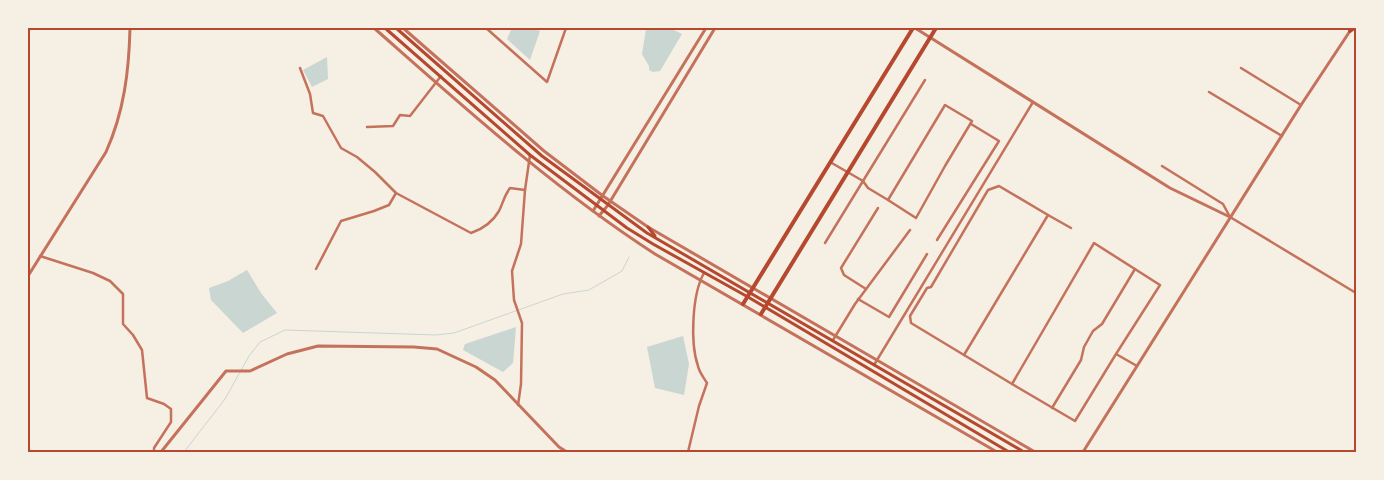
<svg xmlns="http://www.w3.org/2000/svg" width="1384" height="480" font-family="Rubik,sans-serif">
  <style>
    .water { fill: #c9d6d2 }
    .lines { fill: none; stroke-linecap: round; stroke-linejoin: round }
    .stream { stroke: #c9d6d2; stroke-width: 1 }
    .minor { stroke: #c5725c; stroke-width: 2.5 }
    .tertiary { stroke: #c5725c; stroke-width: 3 }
    .secondary { stroke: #b5482f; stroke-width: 3 }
    .primary { stroke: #b5482f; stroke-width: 4 }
    .trunk { stroke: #b5482f; stroke-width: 4 }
    .neatline { fill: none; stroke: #b5482f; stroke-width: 2 }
  </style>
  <rect width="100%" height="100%" fill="#f6efe4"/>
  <g class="water">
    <polygon points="512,28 531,28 540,31 530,60 507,39"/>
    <polygon points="654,28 672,29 682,34 660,71 653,72 649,70 649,66 642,54 646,29"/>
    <polygon points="327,57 328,79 312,87 303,70"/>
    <polygon points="247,270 261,293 277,313 243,333 211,300 209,288 228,281"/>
    <polygon points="516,327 513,363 503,372 463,350 465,344"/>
    <polygon points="683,336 689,364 684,395 655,388 647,347"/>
  </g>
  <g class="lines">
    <polyline class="stream" points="184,452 225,399 249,356 260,342 285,330 436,335 454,333 563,294 589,290 622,271 629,257"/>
    <g class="minor">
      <polyline points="486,28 547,82 566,28"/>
      <path d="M300 68 310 94 313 113 323 116 341 148 357 157 375 172 396 193 471 233C483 229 492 223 499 211 503 203 504 196 510 188L525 190"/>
      <polyline points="1241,68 1301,105"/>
      <polyline points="1209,92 1282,136"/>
      <polyline points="367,127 393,126 400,115 410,116 441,76"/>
      <polyline points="1162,166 1223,204 1230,217 1356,293"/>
      <polyline points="888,200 916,218 945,166 972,121 945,105 888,200 868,188 863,181 925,80"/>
      <polyline points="937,240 999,141 971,124"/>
      <polyline points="825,243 863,181 830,162"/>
      <polyline points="40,256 93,273 110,281 123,294 123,324 133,335 142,350 147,398 164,404 171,409 171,422 154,448 154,452"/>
      <polyline points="316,269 341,221 374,211 389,205 396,193"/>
      <polyline points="866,289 844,275 841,268 878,208"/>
      <polyline points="858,299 889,317 927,254"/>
      <polyline points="833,340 855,304 910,230"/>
      <polyline points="1116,354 1160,285 1094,243 1012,384 1075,421 1116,354 1137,366"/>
      <polyline points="964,355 911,323 910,316 927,288 931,287 988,190 999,186 1048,215"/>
      <polyline points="874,365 1033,102"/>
      <polyline points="1012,384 964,355 1048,215 1071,228"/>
      <polyline points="518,405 521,384 522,323 514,300 512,271 521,244 525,190 530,155"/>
      <polyline points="1052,408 1081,360 1084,347 1093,331 1102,324 1135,269"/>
      <path d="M688 452 699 406 707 383C704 378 699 372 698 366 690 343 692 294 704 273"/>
    </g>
    <g class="tertiary">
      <path d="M374 28C464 107 553 188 655 254L997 452"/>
      <polyline points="403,28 544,151 603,196 648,227 1035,452"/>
      <polyline points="915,28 1170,188 1230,217"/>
      <polyline points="593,211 706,28"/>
      <polyline points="599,216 608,205 715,28"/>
      <path d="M28 276 106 152C124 112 129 71 130 28"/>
      <polyline points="161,452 226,371 250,371 287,354 318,346 414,347 437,349 476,367 495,380 559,447 567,452"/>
      <polyline points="1083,452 1301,105 1350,31"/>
    </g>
    <g class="secondary">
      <polyline points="385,28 530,155 627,228 653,244 748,297 1009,452"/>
      <polyline points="396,28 542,156 647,233 1024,452"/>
      <polyline points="648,227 655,236"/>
    </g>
    <polyline class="primary" points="1351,28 1350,31 1354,28"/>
    <g class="trunk">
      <polyline points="743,304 913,28"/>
      <polyline points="761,314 936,28"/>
    </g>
  </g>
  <rect width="1384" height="480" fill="none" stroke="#f6efe4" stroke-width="58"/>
  <rect x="29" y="29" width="1326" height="422" class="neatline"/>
</svg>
